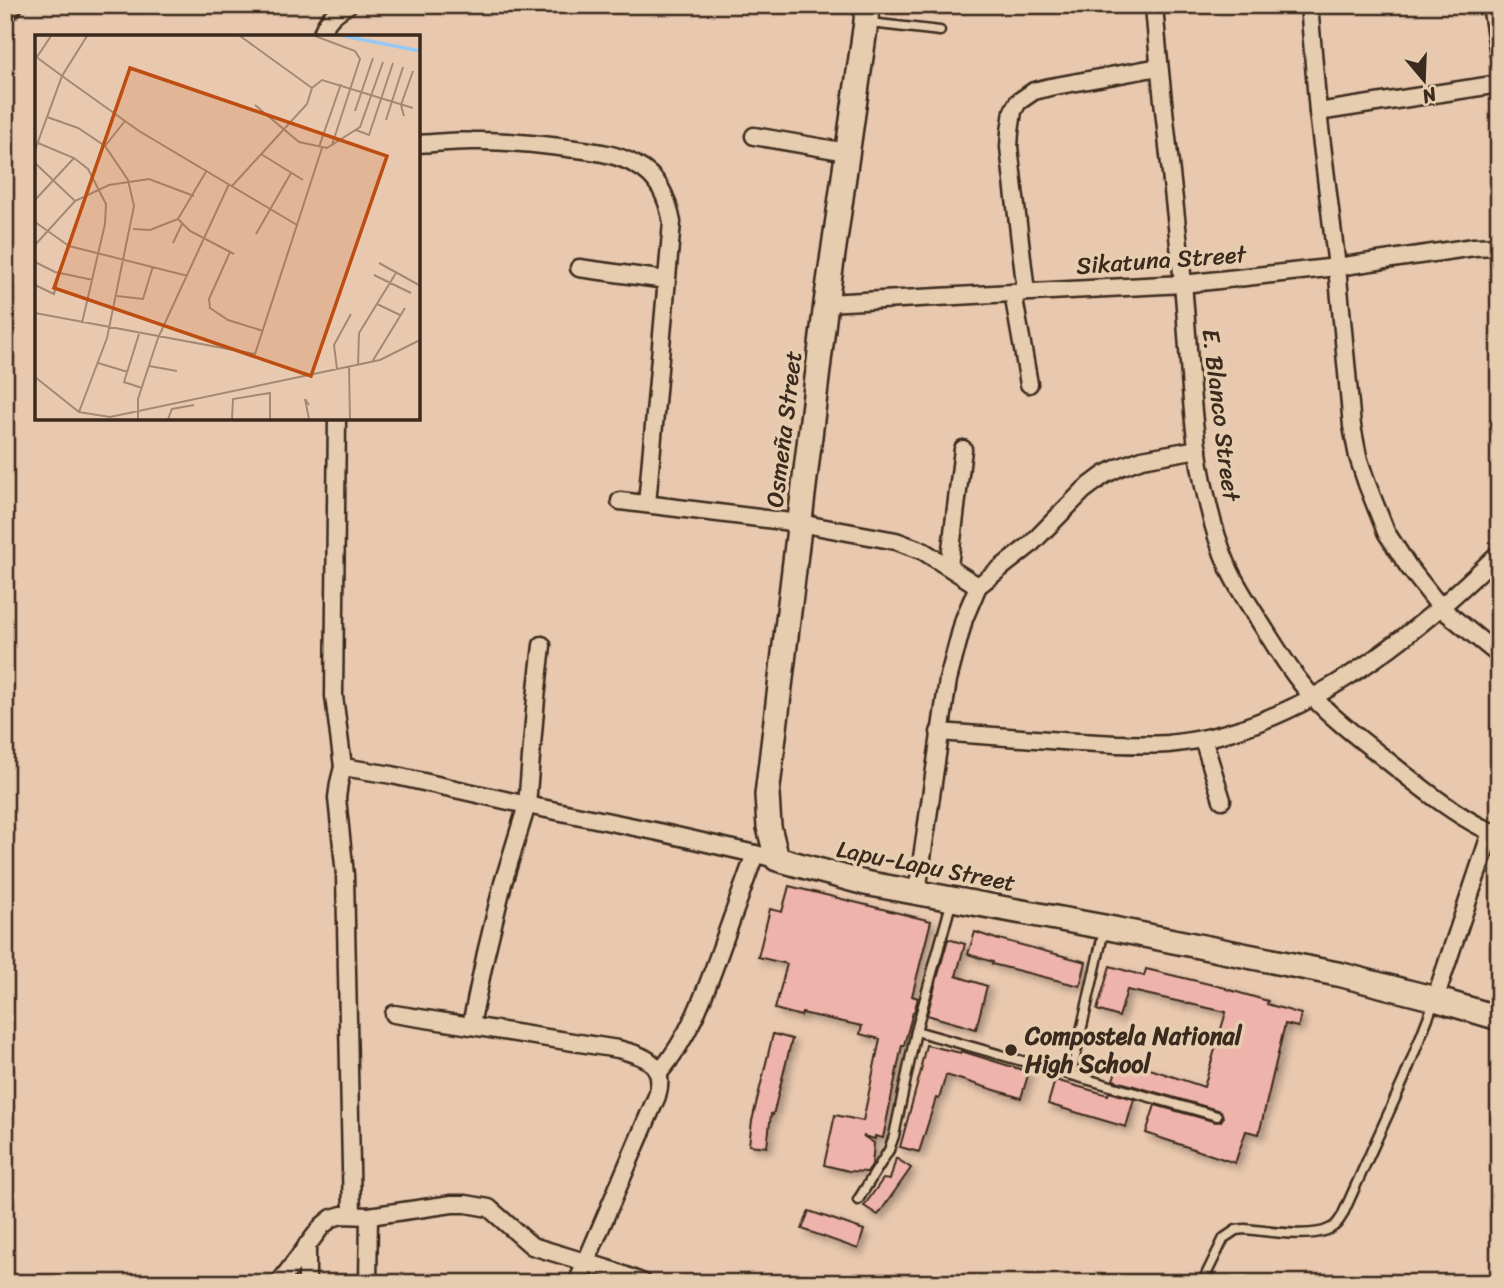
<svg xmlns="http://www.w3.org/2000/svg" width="1504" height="1288" font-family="Sriracha,sans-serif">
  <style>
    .building { fill: #eeb3ab; stroke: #3b2a1e; stroke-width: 2; filter: url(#shadow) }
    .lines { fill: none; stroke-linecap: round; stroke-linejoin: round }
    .lane-casing { stroke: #3b2a1e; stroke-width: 13 }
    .street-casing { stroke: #3b2a1e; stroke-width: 21 }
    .secondary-casing { stroke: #3b2a1e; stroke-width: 28 }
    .primary-casing { stroke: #3b2a1e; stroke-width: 32 }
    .lane { stroke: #e7cdaf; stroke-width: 8 }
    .street { stroke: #e7cdaf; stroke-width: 16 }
    .secondary { stroke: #e7cdaf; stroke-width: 23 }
    .primary { stroke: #e7cdaf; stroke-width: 26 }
    .poi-dot { fill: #3b2a1e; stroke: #e7cdaf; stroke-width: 2.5 }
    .labels { text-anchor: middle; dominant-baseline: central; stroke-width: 7; stroke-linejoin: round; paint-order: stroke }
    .street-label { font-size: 24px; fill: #3b2a1e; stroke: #e7cdaf }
    .poi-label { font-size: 24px; font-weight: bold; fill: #3b2a1e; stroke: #e7cdaf; text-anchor: start }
    .inset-river { fill: none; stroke: #97c9f4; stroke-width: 3.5 }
    .inset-road { fill: none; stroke: #a38974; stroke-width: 2 }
    .view { fill: #bd4d10; fill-opacity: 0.15; stroke: #bd4d10; stroke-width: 3.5 }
    .inset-edge { fill: none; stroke: #3b2a1e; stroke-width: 3.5 }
  </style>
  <defs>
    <filter id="shadow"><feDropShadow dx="4.5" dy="4.5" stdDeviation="3.5" flood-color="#0004"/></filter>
  </defs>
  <rect width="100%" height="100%" fill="#e8c8ae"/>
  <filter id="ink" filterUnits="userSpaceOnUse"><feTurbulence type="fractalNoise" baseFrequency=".0143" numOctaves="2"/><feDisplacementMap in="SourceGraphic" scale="14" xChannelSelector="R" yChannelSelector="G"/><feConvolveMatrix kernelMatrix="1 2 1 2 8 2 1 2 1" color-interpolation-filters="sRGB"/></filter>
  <g filter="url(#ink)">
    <g class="building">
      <polygon points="789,886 931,921 912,996 918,998 914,1012 913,1012 904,1045 902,1045 883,1138 875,1136 875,1139 863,1136 874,1143 872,1165 867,1172 849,1171 824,1165 835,1115 863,1121 880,1039 860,1034 862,1026 802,1013 801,1016 775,1009 787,964 758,957 770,909 782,912"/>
      <polygon points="975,932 999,940 999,939 1086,962 1080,986 992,964 993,962 968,954"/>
      <polygon points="948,939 965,944 956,976 987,986 976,1029 927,1015"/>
      <polygon points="1110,966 1144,976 1146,969 1226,988 1226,989 1268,1001 1267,1004 1301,1014 1298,1027 1285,1024 1259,1134 1246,1131 1235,1163 1146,1133 1155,1105 1216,1122 1221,1121 1223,1118 1221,1111 1113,1080 1120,1059 1204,1087 1226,1012 1127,990 1119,1017 1097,1010"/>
      <polygon points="773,1034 792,1039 773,1115 771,1114 767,1147 749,1145 752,1121"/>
      <polygon points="926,1045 961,1053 961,1051 1029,1072 1021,1098 946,1075 939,1099 936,1098 919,1152 900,1147 922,1067 921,1066"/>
      <polygon points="1055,1080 1108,1095 1109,1092 1134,1099 1126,1127 1048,1104"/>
      <polygon points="896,1158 911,1168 878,1215 864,1206 883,1179 890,1180"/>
      <polygon points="809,1211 864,1230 858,1249 802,1229"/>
    </g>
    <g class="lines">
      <g class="lane-casing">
        <g id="lane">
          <polyline points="870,23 940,31"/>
          <polyline points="952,900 916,1031 1217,1116"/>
          <polyline points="1071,1075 1104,930"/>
          <polyline points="858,1200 889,1150 894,1136 916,1031"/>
          <path d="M1202 1283 1224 1238 1236 1230 1245 1229C1266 1231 1313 1239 1331 1228 1336 1226 1339 1221 1342 1216L1404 1079 1435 1000"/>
        </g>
      </g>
      <g class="street-casing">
        <g id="street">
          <path d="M1154 5C1161 98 1174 191 1183 284 1190 357 1190 432 1208 504 1213 526 1220 548 1229 569 1239 591 1254 612 1267 633 1281 655 1295 678 1313 697 1335 721 1364 742 1389 762 1419 786 1463 822 1499 835"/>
          <polyline points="1309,5 1318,112 1337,267 1352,426 1358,457 1367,484 1386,532 1408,566 1441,608 1499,655"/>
          <polyline points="1491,5 1499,55"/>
          <path d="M321 37C325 21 334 13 348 5"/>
          <polyline points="1318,112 1499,84"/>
          <polyline points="754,136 847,152"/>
          <path d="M418 144C436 143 454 141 472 141 504 140 537 144 568 148 591 151 616 153 636 165 659 177 667 197 672 222L647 504"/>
          <polyline points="579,268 666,280"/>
          <polyline points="1026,292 1009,147 1010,132 1013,111 1018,102 1034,91 1050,87 1159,67"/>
          <polyline points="1013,293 1029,384"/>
          <polyline points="826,303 1183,284 1337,267 1474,247 1499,246"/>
          <polyline points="337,418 334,696 343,767 339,783 337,798 345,875 352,1215"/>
          <polyline points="620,501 799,523 896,541 923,551 978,586"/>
          <polyline points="949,566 963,449"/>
          <path d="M939 732C980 735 1021 738 1062 741 1097 743 1133 746 1168 744 1293 733 1413 638 1499 553"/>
          <polyline points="1203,739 1222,800"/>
          <polyline points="343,767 392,775 527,805 659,832 777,859"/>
          <polyline points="917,892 948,680 964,619 978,586 1030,545 1084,490 1104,475 1120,467 1142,459 1198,449"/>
          <polyline points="1435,999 1491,832"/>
          <path d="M394 1014 618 1049C645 1056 667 1063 657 1096L577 1283"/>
          <polyline points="471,1025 486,953 503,883 527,805 536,698 542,645"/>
          <path d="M659 1073C690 1037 706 991 722 946 733 916 744 885 755 854"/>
          <polyline points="279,1283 322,1226 332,1218 342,1215 369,1216 452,1204 466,1204 489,1208 532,1246 608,1269 644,1283"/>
          <polyline points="307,1283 307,1245"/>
          <polyline points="368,1283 369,1216"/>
        </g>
      </g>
      <g class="secondary-casing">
        <polyline id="secondary" points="867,5 866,22 826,303 767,795 769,827 777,859 865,883 1104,927 1342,975 1435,999 1499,1018"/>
      </g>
      <g class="primary-casing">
        <polyline id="primary" points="5,7 8,5"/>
      </g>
      <use href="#lane" class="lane"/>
      <use href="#street" class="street"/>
      <use href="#secondary" class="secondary"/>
      <use href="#primary" class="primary"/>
    </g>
  </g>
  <circle class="poi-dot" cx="1011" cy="1050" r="7"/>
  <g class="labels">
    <g class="street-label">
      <text transform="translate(1161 260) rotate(-4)">Sikatuna Street</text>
      <text transform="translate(1221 415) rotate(83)">E. Blanco Street</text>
      <text transform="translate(784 429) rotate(-83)">Osmeña Street</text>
      <text transform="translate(926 866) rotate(11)">Lapu-Lapu Street</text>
    </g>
    <g class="poi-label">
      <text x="1025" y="1036">Compostela National<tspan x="1025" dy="28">High School</tspan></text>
    </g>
  </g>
  <g transform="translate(35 35)">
    <rect width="385" height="385" fill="#e8c8ae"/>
    <path class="inset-river" d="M309 1 385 16"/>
    <path class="inset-road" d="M205 1 277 53M280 1 320 16 325 24 297 110M0 21 27 41M2 22 16 1M27 41 104 96 262 190M220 70 264 107 292 113 325 92 348 27M320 76 338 23M369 81 366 70 378 36M12 82 43 93 70 111 93 145 99 171 72 303 44 377M351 85 368 32M321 95 334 100 358 28M3 108 39 123 53 134 71 169 70 189 47 288M70 111 90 86M284 112 306 49M0 115 27 41 52 1M226 119 268 145M0 128 40 166M197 151 272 69 277 53 287 45 378 73M0 165 39 123M143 184 155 196 199 219M0 187 34 211 153 241M98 194 115 195 143 184 172 135M221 199 256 138M138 208 147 189M0 210 40 166 74 150 114 144 159 161M195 217 174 264 175 273 193 285 228 296M0 227 20 237 58 245M344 228 384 250M339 240 376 258M0 250 19 259 24 239M82 261 108 264 118 231M342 269 365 280M0 278 220 319 287 113M104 299 89 347 107 353M337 327 370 273M63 328 93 337M323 330 324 298 361 238M114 331 142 336M314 332 315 384M302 334 299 310 316 279M0 342 44 377 75 382 345 325 385 305M274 370 270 364 274 384M103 384V364L123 303 194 149M133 384 137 374 159 370M197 384 198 364 235 358V384"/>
    <path class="view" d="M95 33 352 121 276 341 19 253Z"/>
    <rect width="385" height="385" class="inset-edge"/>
  </g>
  <rect width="1504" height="1288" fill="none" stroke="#e7cdaf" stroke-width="28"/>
  <rect x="14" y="14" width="1476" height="1260" fill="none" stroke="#3b2a1e" stroke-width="2.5" filter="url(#ink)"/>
  <g transform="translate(1424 80) rotate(161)" stroke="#e7cdaf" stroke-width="5" paint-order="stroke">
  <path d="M0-5L12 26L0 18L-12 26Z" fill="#3b2a1e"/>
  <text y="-10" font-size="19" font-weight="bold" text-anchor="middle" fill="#3b2a1e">N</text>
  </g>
</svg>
